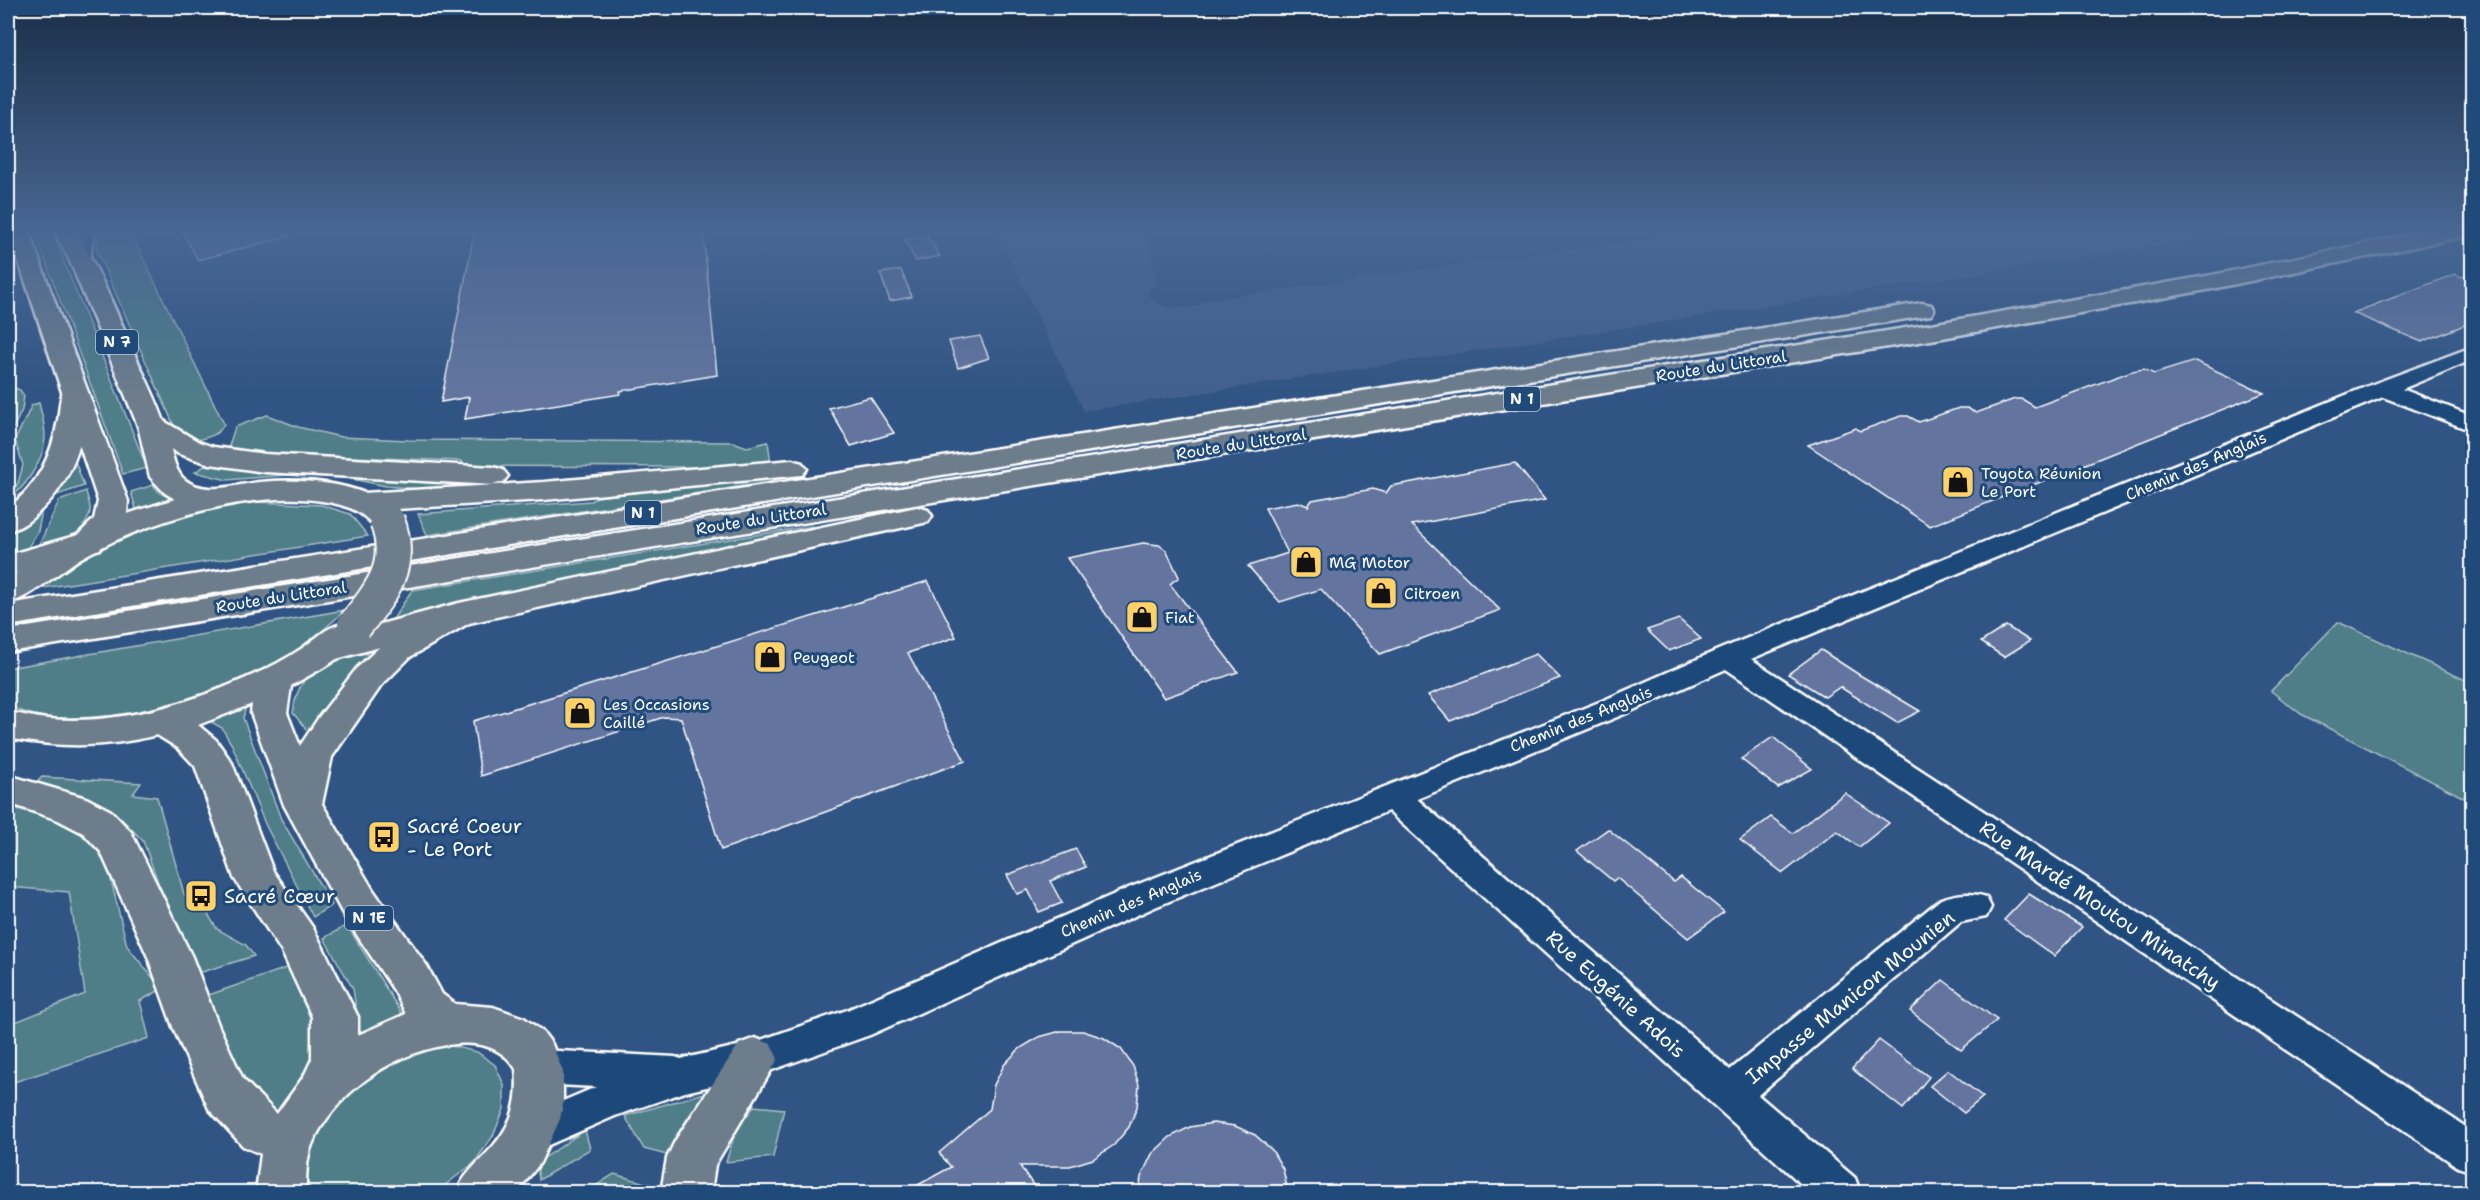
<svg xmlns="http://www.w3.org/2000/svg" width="2480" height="1200" font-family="'Shantell Sans',sans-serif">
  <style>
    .built { fill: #43618d }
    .green { fill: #4f7e89; stroke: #a7bec4; stroke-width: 1.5 }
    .building { fill: #63749f; stroke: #fff; stroke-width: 1.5 }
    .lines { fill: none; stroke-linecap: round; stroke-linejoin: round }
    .minor-casing { stroke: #fff; stroke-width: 5 }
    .primary-casing { stroke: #fff; stroke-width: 5 }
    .trunk-casing { stroke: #fff; stroke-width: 5 }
    .minor { fill: #1f4a7a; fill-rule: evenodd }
    .primary { fill: #6d7d8c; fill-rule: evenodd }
    .trunk { fill: #6d7d8c; fill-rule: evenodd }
    .primary-bridge-casing { stroke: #fff; stroke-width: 38; stroke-linecap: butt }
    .primary-bridge { stroke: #6d7d8c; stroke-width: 34 }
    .labels { text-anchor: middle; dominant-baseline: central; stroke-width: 6; stroke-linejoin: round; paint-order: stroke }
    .shield { fill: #1f4a7a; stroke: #bcc9d7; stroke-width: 1.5 }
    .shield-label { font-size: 15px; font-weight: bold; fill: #fff }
    .street-label { font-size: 16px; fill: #fff; stroke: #1f4a7a }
    .poi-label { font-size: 16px; fill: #fff; stroke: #1f4a7a; text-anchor: start }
    .near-poi-label { font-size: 20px; fill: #fff; stroke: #1f4a7a; text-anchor: start }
    .near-street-label { font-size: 20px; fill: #fff; stroke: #1f4a7a }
  </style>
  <rect width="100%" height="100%" fill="#305483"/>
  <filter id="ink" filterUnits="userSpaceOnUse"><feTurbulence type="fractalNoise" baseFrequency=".0167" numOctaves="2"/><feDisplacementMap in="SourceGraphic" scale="12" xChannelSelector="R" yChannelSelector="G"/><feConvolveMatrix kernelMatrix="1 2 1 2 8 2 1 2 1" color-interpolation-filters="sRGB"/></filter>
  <g filter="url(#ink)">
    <polygon class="built" points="995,229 1145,229 1157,284 1148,292 1154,301 1166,307 1186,308 1199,305 1206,300 1720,229 2265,229 1084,411"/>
    <g class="green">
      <polygon points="34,229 51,229 147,468 123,474"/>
      <path d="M97 229H129L224 424C218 436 209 437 197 440L175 428 97 251Z"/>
      <polygon points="8,385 20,390 24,396 22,410 8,439"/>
      <path d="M39 403C42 416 47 432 44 445 41 463 23 491 8 499L18 483 23 465 15 440 32 405Z"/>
      <polygon points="267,415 298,427 341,437 408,440 733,442 747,447 768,442 771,463 700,467 462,466 462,461 269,454 228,449 235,427"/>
      <polygon points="214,460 466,480 505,481 503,487 418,492 419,489 386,486 347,478 288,475 227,480 195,472"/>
      <polygon points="75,461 84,486 48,498 69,463"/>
      <polygon points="781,476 782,480 427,535 418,514 591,501 597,497"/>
      <polygon points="153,485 160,493 172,499 169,503 131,516 136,509 131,492"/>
      <path d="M86 491C87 497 91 505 90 511 87 535 54 546 35 554L59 501Z"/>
      <path d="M256 502 321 505 350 514 368 536 31 590C52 576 72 561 93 549 142 521 201 509 256 502Z"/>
      <polygon points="43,505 38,531 23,556 8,559 8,532"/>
      <polygon points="812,526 814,531 390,624 412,590"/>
      <path d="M345 610C277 677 188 712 93 717 63 719 34 720 8 705V668Z"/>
      <polygon points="2338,622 2472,683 2472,802 2301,714 2271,691"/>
      <path d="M350 647 376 658 314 739 293 713C297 673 319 668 350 647Z"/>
      <polygon points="247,702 243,718 281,819 332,905 313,917 266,826 232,745 222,728 204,718"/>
      <polygon points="42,777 141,783 133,794 157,797 184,894 206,911 217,929 246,945 254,956 192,975 143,841 120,817 84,799 32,787"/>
      <polygon points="14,808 66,823 87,835 105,855 127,946 162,989 140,1001 149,1038 8,1084 8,1025 85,994 69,892 8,887 8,818"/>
      <polygon points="347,925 405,1019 361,1040 353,989 324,938"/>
      <polygon points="295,965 326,1037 282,1123 231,1076 203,997"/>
      <polygon points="452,1046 477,1052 495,1065 504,1085 504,1109 493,1136 474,1163 436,1192 314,1192 308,1185 306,1160 315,1131 334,1103 391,1060 423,1049"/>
      <polygon points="725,1087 678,1158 644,1149 625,1116"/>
      <polygon points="754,1106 784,1109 773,1157 726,1162 736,1130"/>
      <polygon points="585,1130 590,1149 539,1180 537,1163"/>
      <polygon points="614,1174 676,1192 586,1192"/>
    </g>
    <g class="building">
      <polygon points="181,229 289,229 290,236 198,260"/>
      <polygon points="475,229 703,229 717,375 620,391 621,394 465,419 469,397 441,402"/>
      <polygon points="927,236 940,256 916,261 905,240"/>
      <polygon points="901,270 912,297 890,301 880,273"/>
      <polygon points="2472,273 2472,322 2422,342 2353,313 2455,274 2462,277"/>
      <polygon points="980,336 989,358 958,368 949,341"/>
      <polygon points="2195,361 2264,393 1930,526 1808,445 1856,428 1860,431 1901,416 1908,416 1919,422 1959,408 1967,408 1976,413 2015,399 2022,399 2035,407 2132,371 2144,369 2154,374"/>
      <polygon points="870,397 894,433 851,446 829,408"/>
      <polygon points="1515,463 1545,500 1412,525 1500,610 1380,654 1321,589 1280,602 1248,566 1288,553 1265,508 1298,502 1308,506 1312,500 1373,489 1386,493 1391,486"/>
      <polygon points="1143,543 1159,545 1166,550 1179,577 1170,584 1238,672 1164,698 1067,558"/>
      <polygon points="928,581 956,637 908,653 965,761 721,850 681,718 664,717 481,776 473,721"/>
      <polygon points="1679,619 1701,639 1669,651 1647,630"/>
      <polygon points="2006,626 2030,641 2004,657 1981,642"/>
      <polygon points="1821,650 1858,674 1920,711 1897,723 1840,687 1825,697 1788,674"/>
      <polygon points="1536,654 1560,678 1450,721 1428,695"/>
      <polygon points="1773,737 1812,769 1778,788 1741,759"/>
      <polygon points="1845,793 1889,823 1859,847 1837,831 1783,873 1740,840 1771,817 1793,833"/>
      <polygon points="1608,829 1674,882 1681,877 1724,912 1688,938 1617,878 1613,881 1577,851"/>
      <polygon points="1076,849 1086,867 1050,881 1062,903 1039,912 1028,890 1017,894 1007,875"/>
      <polygon points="2029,894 2082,927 2054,956 2004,920"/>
      <polygon points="1943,980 1997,1020 1961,1050 1910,1011"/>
      <polygon points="1061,1031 1083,1031 1104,1038 1121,1049 1133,1066 1139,1085 1137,1107 1129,1127 1114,1145 1093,1159 1070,1166 1020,1166 1038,1192 905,1192 951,1167 939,1153 990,1109 994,1085 1004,1065 1019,1049 1039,1037"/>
      <polygon points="1879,1040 1929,1077 1903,1109 1852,1069"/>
      <polygon points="1948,1070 1983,1097 1964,1113 1930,1086"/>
      <polygon points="1213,1123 1235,1126 1255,1135 1272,1150 1283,1169 1288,1192 1139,1192 1141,1177 1152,1154 1170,1137 1190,1127"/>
    </g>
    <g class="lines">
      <g class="minor-casing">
        <g id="minor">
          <polygon points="76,229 94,229 90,259 88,263 74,263 72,259"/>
          <path d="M2472 347V360L2402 389 2472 416V431L2383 397 1751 659 2472 1131V1172L2458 1167 1726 669 1622 715 1417 799 1730 1070 1941 899C1957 894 1970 892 1986 897L1991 907 1986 917 1961 922 1758 1095 1855 1178 1860 1192H1810L1388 811 1155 907 870 1035 755 1076 685 1092 615 1116 530 1153 516 1147 510 1134 516 1121 596 1087 539 1084 526 1079 520 1067 526 1055 539 1050 675 1057 681 1059 755 1042 847 1010 1131 887 1602 701 1718 650 2373 384Z"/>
        </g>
      </g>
      <g class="primary-casing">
        <g id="primary">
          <path d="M8 229H28L128 501 127 514 175 499 165 493 150 477 138 426 69 259 53 229H75C99 270 117 314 136 357 146 380 159 404 166 428 171 443 172 468 184 479 205 496 235 485 259 482 303 478 375 481 402 521L398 528C375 533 375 523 358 512 350 507 338 504 328 502 294 496 257 499 223 506 174 516 125 533 81 558 60 571 29 599 8 603V578L79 534 94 519 98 501Z"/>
          <path d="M457 604 469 607 474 615 469 623 410 657 381 686 332 757 322 804 373 890 427 966 442 994 455 1004 493 1007 524 1018 543 1032 552 1044 563 1072V1104L560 1119 540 1163 517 1192H457C463 1176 472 1169 484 1156 510 1130 520 1106 516 1069 502 1047 480 1042 456 1044 399 1049 342 1087 315 1138 306 1155 306 1174 306 1192H256L261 1154 243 1146 209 1109 173 1027 148 957 101 852 83 833 58 820 8 803V775L86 798 111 811 131 832 192 957 219 1027 243 1079 277 1114 304 1076 312 1059V1017L282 952 234 878 195 766 178 748 157 735C105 748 60 748 8 738V712C21 714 35 718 48 719 119 725 189 704 253 675 269 668 286 659 301 649 312 642 323 630 335 626 343 622 349 624 357 626L362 634C347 658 314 672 291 686L287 713 300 746 319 717 357 668 386 641 445 607ZM252 704 251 713 284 805 343 914 395 992 406 1014 358 1035V1017L313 928 273 871 232 763 216 740 198 725Z"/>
          <polygon points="755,1038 771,1044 778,1059 715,1165 711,1192 661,1192 667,1158 675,1141 739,1044"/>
        </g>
      </g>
      <g class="trunk-casing">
        <g id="trunk">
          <polygon points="2437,229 2472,229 2472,235 2212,289 1937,339 8,652 8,630 1937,323 2212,275"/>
          <polygon points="1922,303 1931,305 1934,310 1931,315 8,626 8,604"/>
          <path d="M75 386 85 388 89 394C84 438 75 477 42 509 32 519 22 528 8 531V508C38 485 51 457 58 420 60 409 59 397 65 388Z"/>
          <polygon points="152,418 162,420 199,442 214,447 265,454 493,467 503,470 508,476 503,482 493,485 265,472 210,464 179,454 142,432 138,426 142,420"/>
          <polygon points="792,460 802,463 807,469 802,475 544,500 363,511 352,508 348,502 352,496 363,493 544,482"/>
          <polygon points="917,507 928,510 932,516 928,522 460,625 322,663 310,659 305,651 310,643 459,603"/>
          <polygon points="89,532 100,535 105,542 100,549 8,575 8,555"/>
        </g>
      </g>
      <use href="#minor" class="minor"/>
      <use href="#primary" class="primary"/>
      <use href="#trunk" class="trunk"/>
      <g class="primary-bridge-casing">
        <path id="primary-bridge" d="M355 625C382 592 404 564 387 521"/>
      </g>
      <use href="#primary-bridge" class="primary-bridge"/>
    </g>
  </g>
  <linearGradient id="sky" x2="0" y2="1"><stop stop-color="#1a2e48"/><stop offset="0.58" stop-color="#486793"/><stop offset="1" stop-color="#486793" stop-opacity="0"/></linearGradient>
  <rect width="2480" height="397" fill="url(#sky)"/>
  <defs>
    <g id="shop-square" transform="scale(1.725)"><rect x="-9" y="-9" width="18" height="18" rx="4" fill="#ffd166" stroke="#1f4a7a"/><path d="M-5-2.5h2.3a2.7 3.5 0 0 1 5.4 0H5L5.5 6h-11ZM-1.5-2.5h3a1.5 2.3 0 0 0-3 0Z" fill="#111"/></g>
    <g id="bus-square" transform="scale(1.725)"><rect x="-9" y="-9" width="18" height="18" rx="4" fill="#ffd166" stroke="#1f4a7a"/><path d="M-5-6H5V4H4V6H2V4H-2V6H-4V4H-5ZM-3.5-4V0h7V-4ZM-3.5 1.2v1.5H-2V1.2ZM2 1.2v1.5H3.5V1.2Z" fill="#111"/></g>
  </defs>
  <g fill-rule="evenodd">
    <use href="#shop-square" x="1958" y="482"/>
    <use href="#shop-square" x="1306" y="562"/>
    <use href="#shop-square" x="1381" y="593"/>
    <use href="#shop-square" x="1142" y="617"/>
    <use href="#shop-square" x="770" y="657"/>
    <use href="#shop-square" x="580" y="713"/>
    <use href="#bus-square" x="384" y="837"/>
    <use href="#bus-square" x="201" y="896"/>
  </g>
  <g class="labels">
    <g class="shield">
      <rect x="96" y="330" width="42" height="24" rx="4.5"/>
      <rect x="1504" y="387" width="36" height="24" rx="4.5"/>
      <rect x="625" y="501" width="36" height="24" rx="4.5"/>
      <rect x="345" y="906" width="48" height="24" rx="4.5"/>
    </g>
    <g class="shield-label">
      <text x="117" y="342">N 7</text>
      <text x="1522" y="399">N 1</text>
      <text x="643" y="513">N 1</text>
      <text x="369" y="918">N 1E</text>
    </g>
    <g class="street-label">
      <text transform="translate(1721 366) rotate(-9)">Route du Littoral</text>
      <text transform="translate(1241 444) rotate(-9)">Route du Littoral</text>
      <text transform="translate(2196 466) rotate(-23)">Chemin des Anglais</text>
      <text transform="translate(761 519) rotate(-9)">Route du Littoral</text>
      <text transform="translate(281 597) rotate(-9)">Route du Littoral</text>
      <text transform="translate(1581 719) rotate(-22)">Chemin des Anglais</text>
      <text transform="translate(1131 903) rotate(-23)">Chemin des Anglais</text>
    </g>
    <g class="poi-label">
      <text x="1981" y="473">Toyota Réunion<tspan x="1981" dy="18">Le Port</tspan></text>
      <text x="1329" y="562">MG Motor</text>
      <text x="1404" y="593">Citroen</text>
      <text x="1165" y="617">Fiat</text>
      <text x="793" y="657">Peugeot</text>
      <text x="603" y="704">Les Occasions<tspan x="603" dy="18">Caillé</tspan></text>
    </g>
    <g class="near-poi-label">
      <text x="407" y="826">Sacré Coeur<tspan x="407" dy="23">- Le Port</tspan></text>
      <text x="224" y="896">Sacré Cœur</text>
    </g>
    <g class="near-street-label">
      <text transform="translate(2100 905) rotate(34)">Rue Mardé Moutou Minatchy</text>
      <text transform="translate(1616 994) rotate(42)">Rue Eugénie Adois</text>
      <text transform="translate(1850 997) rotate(-39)">Impasse Manicon Mounien</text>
    </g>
  </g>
  <rect width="2480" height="1200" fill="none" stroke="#1f4a7a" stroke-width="30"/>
  <rect x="15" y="15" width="2450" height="1170" fill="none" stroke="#fff" stroke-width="2" filter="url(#ink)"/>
</svg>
